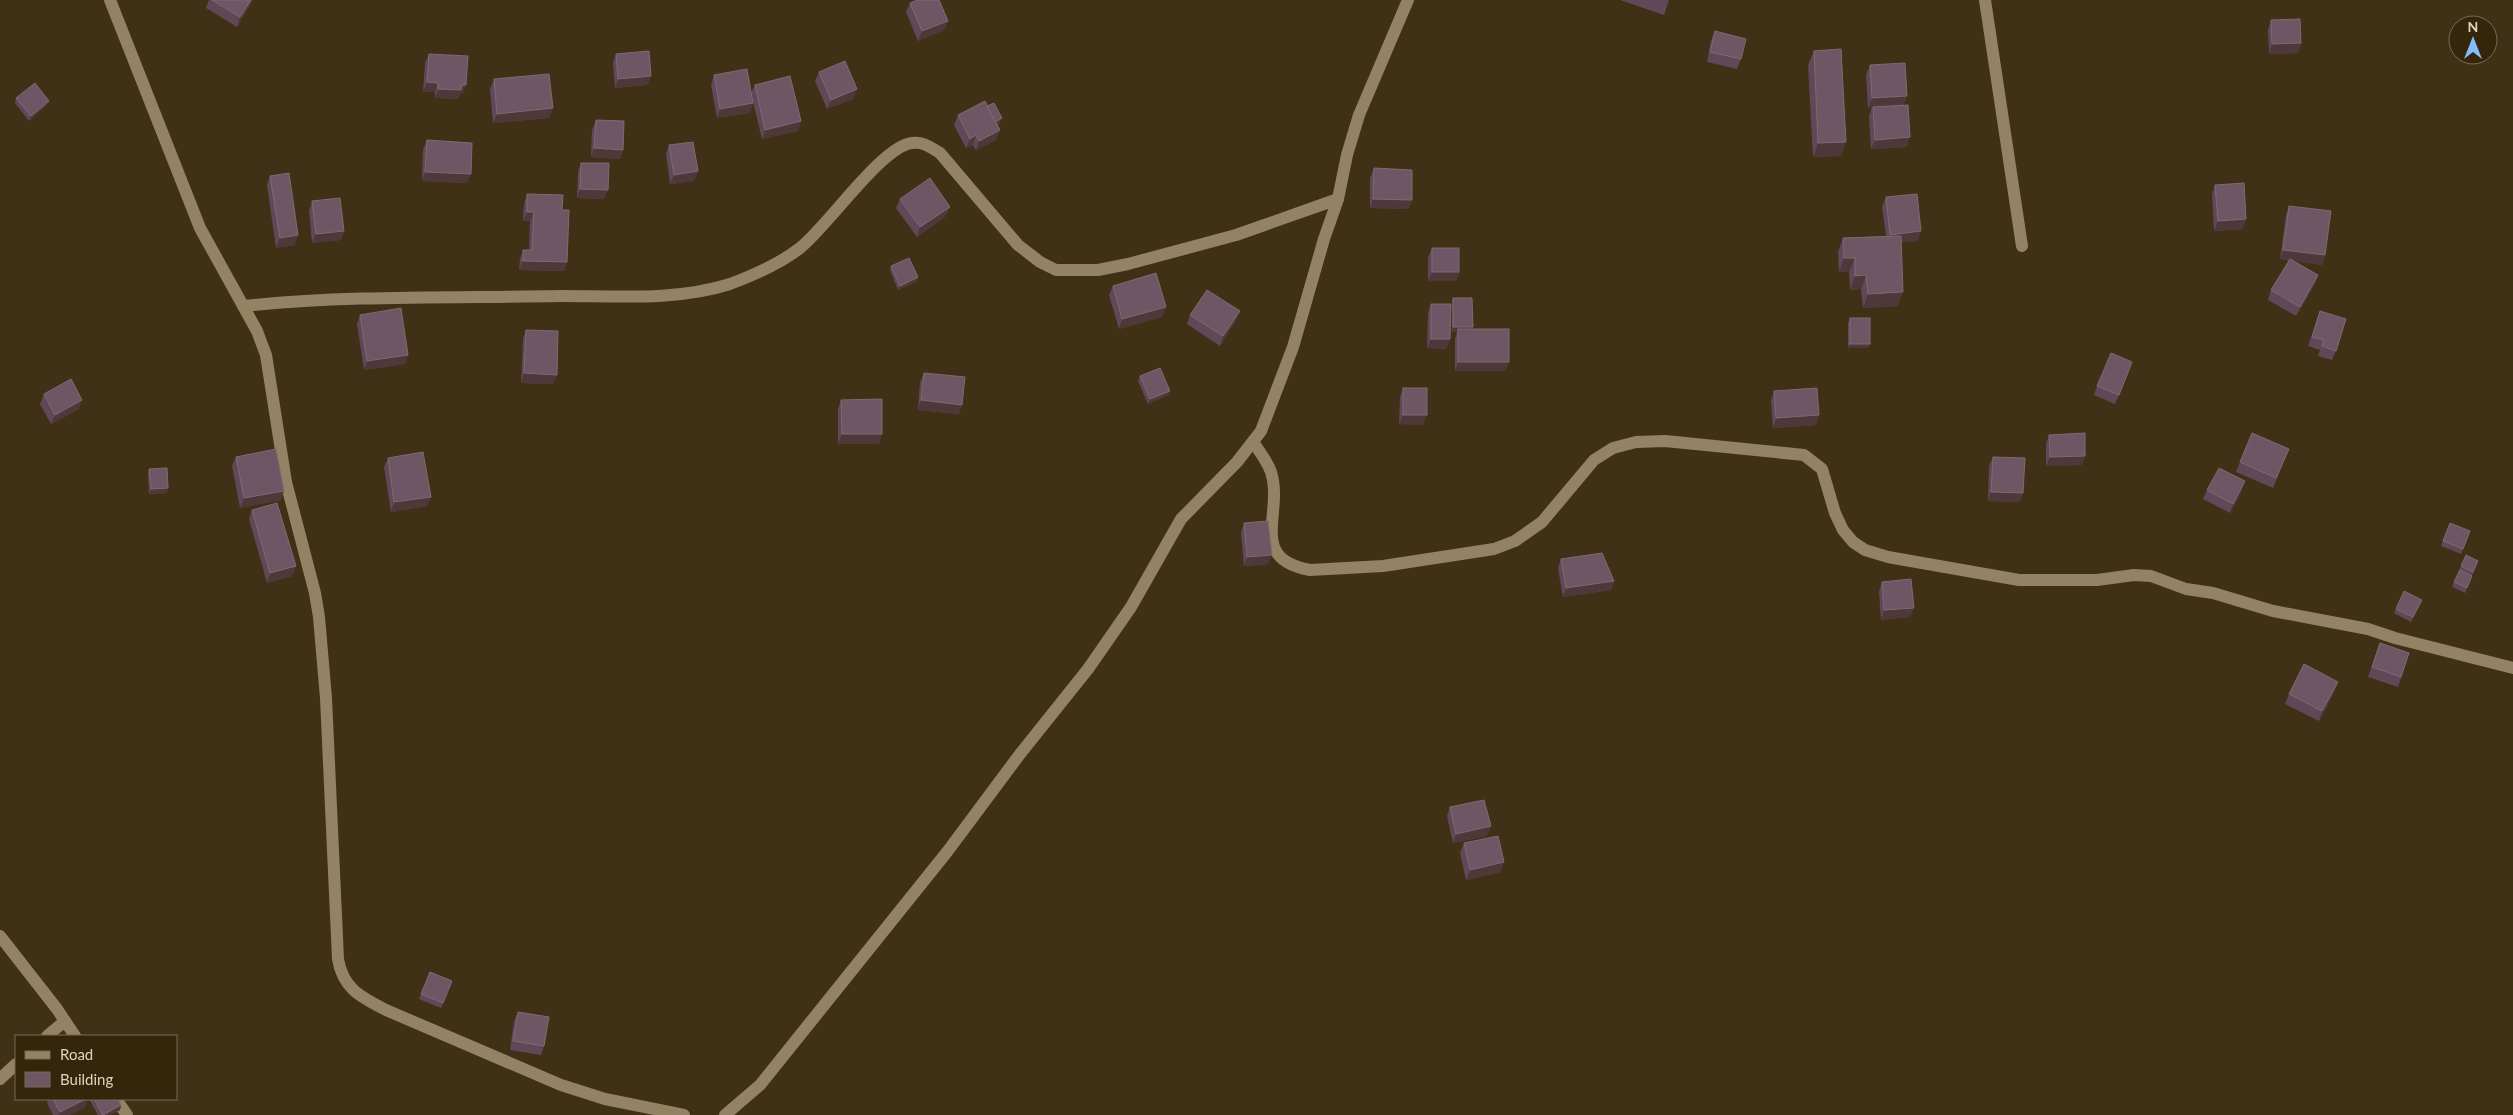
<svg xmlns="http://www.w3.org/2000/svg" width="2513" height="1115" font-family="Lato,sans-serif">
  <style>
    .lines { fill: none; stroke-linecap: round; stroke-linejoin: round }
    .minor { stroke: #948265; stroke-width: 12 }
    .wall { fill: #604859 }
    .shaded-wall { fill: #4e3839 }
    .building { fill: #6e5664; stroke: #7f6a73 }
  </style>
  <rect width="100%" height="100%" fill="#403015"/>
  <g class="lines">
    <g class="minor">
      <path d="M110 0 200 228 257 331 266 355 286 482 315 593 319 617 326 698 338 959C343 989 361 997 386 1010L561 1085 605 1099 684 1115"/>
      <polyline points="1985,0 2022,246"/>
      <path d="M243 306C349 295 455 298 561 296 616 296 677 301 730 284 754 275 781 263 800 248 828 226 882 146 912 143 923 141 931 148 940 153L1018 245 1040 262 1056 270H1098L1128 264 1236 235 1338 199"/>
      <path d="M1253 442C1260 452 1267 461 1271 472 1284 513 1247 559 1310 570L1383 566 1494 549 1515 541 1542 522 1594 460 1613 448 1636 442 1665 441 1804 455 1822 469 1835 513 1843 530 1853 542 1865 550 1888 557 2019 580H2097L2134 575 2151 576 2186 589 2213 593 2273 611 2368 629 2395 638 2513 668"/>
      <polyline points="0,936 57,1009 75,1036"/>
      <polyline points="47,1036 65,1021"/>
      <polyline points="0,1079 16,1064"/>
      <polyline points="116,1099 127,1115"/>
      <polyline points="725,1115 760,1085 947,852 1020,754 1088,669 1131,607 1181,519 1237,462 1261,431 1293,347 1324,239 1338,199 1347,155 1359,115 1408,0"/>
    </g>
  </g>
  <g class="wall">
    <polygon points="209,0 253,0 237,27 206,8"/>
    <polygon points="1620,0 1669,0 1664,15"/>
    <polygon points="910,3 948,21 944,30 918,41 906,12"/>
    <polygon points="2271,20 2301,43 2298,53 2269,54 2268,30"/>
    <polygon points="1715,31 1741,59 1737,69 1707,62 1711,41"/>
    <polygon points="1814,51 1841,156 1813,157 1808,65"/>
    <polygon points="429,54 463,94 460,94 458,99 435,98 435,92 423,92 425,63"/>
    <polygon points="616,54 651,76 647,85 615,88 613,63"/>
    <polygon points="1870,65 1904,105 1907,147 1871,149 1869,116 1872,107 1868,108 1866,75"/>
    <polygon points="819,72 857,89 853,99 827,109 815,81"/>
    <polygon points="714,75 751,93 755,85 801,121 798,131 762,139 752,98 753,103 750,113 717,118 711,85"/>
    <polygon points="494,79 553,108 549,118 493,123 490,89"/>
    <polygon points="16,98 47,105 29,121 15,103"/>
    <polygon points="987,106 1000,123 997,125 996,140 976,150 973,145 966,148 954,125 958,115"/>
    <polygon points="596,120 623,150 620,159 591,157 592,130"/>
    <polygon points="427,140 467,183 422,181 423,150"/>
    <polygon points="669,145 698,171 694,181 670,184 666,154"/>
    <polygon points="581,163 604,199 577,198 578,172"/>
    <polygon points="1374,168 1412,200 1408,209 1370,208 1370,178"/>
    <polygon points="270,176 295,245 276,248 267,185"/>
    <polygon points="2215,185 2243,229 2214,231 2212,194"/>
    <polygon points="527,194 562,210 567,262 564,271 519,270 520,259 523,250 529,250 530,221 523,221 524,204"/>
    <polygon points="1886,197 1918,241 1901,242 1898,306 1863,308 1861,289 1850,290 1849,272 1839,272 1838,252 1843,238 1886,236 1882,207"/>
    <polygon points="900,199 946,216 917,237 896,208"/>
    <polygon points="312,201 344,231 341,240 312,243 309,211"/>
    <polygon points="2289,206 2325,255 2322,265 2294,261 2315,284 2296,316 2268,300 2271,290 2289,261 2280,259 2286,215"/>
    <polygon points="1432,248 1459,272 1456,281 1428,281 1428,258"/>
    <polygon points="891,266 918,277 916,282 898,290 890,270"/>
    <polygon points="1113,286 1166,307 1162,317 1119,329 1109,295"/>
    <polygon points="1453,298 1472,329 1509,362 1505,371 1455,371 1455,339 1457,332 1452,332 1452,302"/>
    <polygon points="1431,304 1450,339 1446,349 1427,348 1428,313"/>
    <polygon points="2320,311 2336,351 2332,360 2318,356 2320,350 2308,346"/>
    <polygon points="360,315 408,355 405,364 364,370 357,324"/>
    <polygon points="1190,315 1236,320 1220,346 1187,324"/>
    <polygon points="1850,318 1870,344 1868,348 1848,348 1848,323"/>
    <polygon points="526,330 557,375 553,384 521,383 523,339"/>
    <polygon points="2129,372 2115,404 2094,395 2097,386"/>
    <polygon points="924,373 959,414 918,410 920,382"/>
    <polygon points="1140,376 1168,395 1148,404 1138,381"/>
    <polygon points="1403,388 1423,425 1399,424 1400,397"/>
    <polygon points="1774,391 1819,415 1816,425 1773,428 1771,401"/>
    <polygon points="44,394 79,409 51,424 40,404"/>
    <polygon points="841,400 879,444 838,444 838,409"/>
    <polygon points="2049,435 2082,465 2046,466 2046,444"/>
    <polygon points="2289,449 2273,488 2236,472 2240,462"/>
    <polygon points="236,457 281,500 240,508 232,466"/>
    <polygon points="1993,457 2020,502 1988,501 1989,466"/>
    <polygon points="388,458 427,506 391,512 384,467"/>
    <polygon points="149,469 167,493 149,494 148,474"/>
    <polygon points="2207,490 2242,491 2230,513 2203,499"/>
    <polygon points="252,510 296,566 292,576 267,583 249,519"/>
    <polygon points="1244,523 1268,564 1244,566 1241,533"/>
    <polygon points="2450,523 2470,531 2461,554 2441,546"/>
    <polygon points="1561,559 1614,581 1611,590 1563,597 1558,568"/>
    <polygon points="2478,561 2465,593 2452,587 2461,566"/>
    <polygon points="1882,582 1910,617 1881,620 1879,591"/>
    <polygon points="2422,600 2411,622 2394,613 2396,609"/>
    <polygon points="2380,643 2409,653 2398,687 2368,677"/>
    <polygon points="2335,691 2319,721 2285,704 2289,694"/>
    <polygon points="1450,807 1487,836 1453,843 1447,816"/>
    <polygon points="1464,843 1501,872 1466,880 1460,853"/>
    <polygon points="430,972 452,981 441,1008 419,999"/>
    <polygon points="518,1012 544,1046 541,1055 510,1050 514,1021"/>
    <polygon points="48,1099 88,1099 85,1107 69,1115 53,1115 47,1103"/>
    <polygon points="89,1099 118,1099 121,1105 120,1110 110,1115 98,1115"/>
  </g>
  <g class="shaded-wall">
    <polygon points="251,0 253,0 237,27 240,17"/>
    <polygon points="948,21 944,30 918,41 922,31"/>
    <polygon points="2301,43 2298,53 2269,54 2272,44"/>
    <polygon points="651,76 647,85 615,88 618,79"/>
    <polygon points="427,82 438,83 435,92 423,92"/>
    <polygon points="462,85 466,85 463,94 460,94 458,99 435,98 438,89"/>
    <polygon points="857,89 853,99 827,109 831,100"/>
    <polygon points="1907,96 1904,105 1868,108 1872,98"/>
    <polygon points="49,101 47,105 29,121 31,116"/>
    <polygon points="753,103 750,113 717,118 720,109"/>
    <polygon points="553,108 549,118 493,123 497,114"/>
    <polygon points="1002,118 1000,123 991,128 992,123"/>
    <polygon points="801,121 798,131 762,139 765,130"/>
    <polygon points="1000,130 996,140 976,150 979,141"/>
    <polygon points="976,135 973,145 966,148 970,139"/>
    <polygon points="1910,137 1907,147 1871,149 1875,140"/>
    <polygon points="1846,142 1841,156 1813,157 1818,143"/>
    <polygon points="594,148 623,150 620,159 591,157"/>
    <polygon points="698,171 694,181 670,184 674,175"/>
    <polygon points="425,172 471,174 467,183 422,181"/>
    <polygon points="580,189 608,190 604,199 577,198"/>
    <polygon points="1373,199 1412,200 1408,209 1370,208"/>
    <polygon points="950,207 946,216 917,237 920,227"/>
    <polygon points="527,212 534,212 530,221 523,221"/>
    <polygon points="2246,219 2243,229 2214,231 2218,221"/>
    <polygon points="344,231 341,240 312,243 316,234"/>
    <polygon points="1921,231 1918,241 1887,244 1890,235"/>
    <polygon points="298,235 295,245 276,248 280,238"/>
    <polygon points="2283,250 2325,255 2322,265 2280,259"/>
    <polygon points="1844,258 1855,258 1849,272 1839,272"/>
    <polygon points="523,261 567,262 564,271 519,270"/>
    <polygon points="1432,272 1459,272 1456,281 1428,281"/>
    <polygon points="1866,275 1861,289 1850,290 1855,276"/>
    <polygon points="2318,275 2315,284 2296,316 2300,307"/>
    <polygon points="918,277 916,282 898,290 900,286"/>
    <polygon points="1903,292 1898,306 1863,308 1868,294"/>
    <polygon points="1166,307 1162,317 1119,329 1122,319"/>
    <polygon points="1240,311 1236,320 1220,346 1223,336"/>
    <polygon points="1453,327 1473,327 1471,332 1458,329 1457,332 1452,332"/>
    <polygon points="1431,339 1450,339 1446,349 1427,348"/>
    <polygon points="1850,344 1870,344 1868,348 1848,348"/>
    <polygon points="408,355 405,364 364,370 367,361"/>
    <polygon points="1458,362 1509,362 1505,371 1455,371"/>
    <polygon points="524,373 557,375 553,384 521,383"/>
    <polygon points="1170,391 1168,395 1148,404 1150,399"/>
    <polygon points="82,400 79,409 51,424 55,415"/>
    <polygon points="921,400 962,405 959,414 918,410"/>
    <polygon points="1403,415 1427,415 1423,425 1399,424"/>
    <polygon points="1819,415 1816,425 1773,428 1776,418"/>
    <polygon points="842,434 882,434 879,444 838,444"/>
    <polygon points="2085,456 2082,465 2046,466 2050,457"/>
    <polygon points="2245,481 2242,491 2230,513 2233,504"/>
    <polygon points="168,488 167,493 149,494 151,489"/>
    <polygon points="284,491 281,500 240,508 244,498"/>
    <polygon points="1991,492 2023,493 2020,502 1988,501"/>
    <polygon points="431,497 427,506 391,512 394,502"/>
    <polygon points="1272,555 1268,564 1244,566 1247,557"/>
    <polygon points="296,566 292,576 267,583 270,573"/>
    <polygon points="1614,581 1611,590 1563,597 1566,588"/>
    <polygon points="1914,608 1910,617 1881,620 1884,610"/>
    <polygon points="2338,682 2335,691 2319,721 2322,711"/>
    <polygon points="1491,826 1487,836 1453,843 1456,834"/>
    <polygon points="1504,862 1501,872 1466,880 1470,870"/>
    <polygon points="86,1099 88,1099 85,1107 69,1115 58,1115 60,1112"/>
    <polygon points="121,1105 120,1110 110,1115 103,1115"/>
  </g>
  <g class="building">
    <polygon points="212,0 251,0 240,17"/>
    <polygon points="917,0 939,0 948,21 922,31 910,3"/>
    <polygon points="2300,19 2301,43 2272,44 2271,20"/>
    <polygon points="1715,31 1746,39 1741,59 1710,52"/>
    <polygon points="1841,49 1846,142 1818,143 1814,51"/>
    <polygon points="649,51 651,76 618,79 616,54"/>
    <polygon points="429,54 468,56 466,85 462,85 461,90 438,89 438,83 427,82"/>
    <polygon points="845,61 857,89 831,100 819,72"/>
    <polygon points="1905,63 1907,96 1872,98 1870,65"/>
    <polygon points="747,69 753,103 720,109 714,75"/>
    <polygon points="549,74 553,108 497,114 494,79"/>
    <polygon points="790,76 801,121 765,130 755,85"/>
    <polygon points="35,83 49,101 31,116 16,98"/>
    <polygon points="985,101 1000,130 979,141 976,135 970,139 958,115"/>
    <polygon points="994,103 1002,118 995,122 987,106"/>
    <polygon points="1908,105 1910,137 1875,140 1873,107"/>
    <polygon points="596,120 624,121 623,150 594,148"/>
    <polygon points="427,140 472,143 471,174 425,172"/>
    <polygon points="693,142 698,171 674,175 669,145"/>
    <polygon points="581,163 609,163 608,190 580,189"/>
    <polygon points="1374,168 1412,170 1412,200 1373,199"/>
    <polygon points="289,173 298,235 280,238 270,176"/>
    <polygon points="930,178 950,207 920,227 900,199"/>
    <polygon points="2244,183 2246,219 2218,221 2215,185"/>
    <polygon points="527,194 563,195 562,210 569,210 567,262 523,261 523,250 532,250 534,212 527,212"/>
    <polygon points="1917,194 1921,231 1890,235 1886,197"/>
    <polygon points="340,198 344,231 316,234 312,201"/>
    <polygon points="2289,206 2331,211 2325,255 2283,250"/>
    <polygon points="1901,236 1903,292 1868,294 1866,275 1855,276 1855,258 1844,258 1843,238"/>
    <rect x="1432" y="248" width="27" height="24"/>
    <polygon points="909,258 918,277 900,286 891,266"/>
    <polygon points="2290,259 2318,275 2300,307 2271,290"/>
    <polygon points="1156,273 1166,307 1122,319 1113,286"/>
    <polygon points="1207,290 1240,311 1223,336 1190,315"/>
    <polygon points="1453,298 1472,298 1473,327 1453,327"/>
    <polygon points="1431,304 1451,304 1450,339 1431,339"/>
    <polygon points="401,308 408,355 367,361 360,315"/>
    <polygon points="2320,311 2346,319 2336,351 2322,346 2324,340 2312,337"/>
    <rect x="1850" y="318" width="20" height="26"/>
    <rect x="1458" y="329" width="51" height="33"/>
    <polygon points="526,330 558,331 557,375 524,373"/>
    <polygon points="2111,353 2132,362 2119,395 2097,386"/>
    <polygon points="1160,368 1170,391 1150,399 1140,376"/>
    <polygon points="924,373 965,377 962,405 921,400"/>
    <polygon points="71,379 82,400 55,415 44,394"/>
    <rect x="1403" y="388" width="24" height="27"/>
    <polygon points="1817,388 1819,415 1776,418 1774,391"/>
    <polygon points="882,399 882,434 842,434 841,400"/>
    <polygon points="2085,433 2085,456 2050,457 2049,435"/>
    <polygon points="2252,433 2289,449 2276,478 2240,462"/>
    <polygon points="276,449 284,491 244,498 236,457"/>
    <polygon points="423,452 431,497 394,502 388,458"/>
    <polygon points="1993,457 2025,458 2023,493 1991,492"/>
    <polygon points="167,468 168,488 151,489 149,469"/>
    <polygon points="2219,468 2245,481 2233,504 2207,490"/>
    <polygon points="277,503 296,566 270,573 252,510"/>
    <polygon points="1268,521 1272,555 1247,557 1244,523"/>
    <polygon points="2450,523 2470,531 2463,549 2443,541"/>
    <polygon points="1602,553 1614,581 1566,588 1561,559"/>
    <polygon points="2466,555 2478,561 2473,572 2461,566"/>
    <polygon points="2460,570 2472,576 2467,588 2454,582"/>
    <polygon points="1911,579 1914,608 1884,610 1882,582"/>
    <polygon points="2404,591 2422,600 2413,617 2396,609"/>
    <polygon points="2380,643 2409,653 2401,677 2372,667"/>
    <polygon points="2304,664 2338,682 2322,711 2289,694"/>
    <polygon points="1484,800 1491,826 1456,834 1450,807"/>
    <polygon points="1498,836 1504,862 1470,870 1464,843"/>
    <polygon points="430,972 452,981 443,1003 421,994"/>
    <polygon points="518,1012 549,1017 544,1046 513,1041"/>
    <polygon points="53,1099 86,1099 60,1112"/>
    <polygon points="94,1099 118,1099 121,1105 103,1115"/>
  </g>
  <rect x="15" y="1035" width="162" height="65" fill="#35260b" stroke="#786b55"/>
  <rect x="25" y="1051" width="25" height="8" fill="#948265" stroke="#786b55"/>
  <text x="60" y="1060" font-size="15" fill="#ddd3c3">Road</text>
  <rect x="25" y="1072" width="25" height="15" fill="#6e5664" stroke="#786b55"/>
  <text x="60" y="1085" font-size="15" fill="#ddd3c3">Building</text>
  <g transform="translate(2473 40)"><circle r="24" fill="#35260b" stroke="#786b55"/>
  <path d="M0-4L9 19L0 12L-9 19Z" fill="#82bcfa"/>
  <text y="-8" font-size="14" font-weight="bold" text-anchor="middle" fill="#ddd3c3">N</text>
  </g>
</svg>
